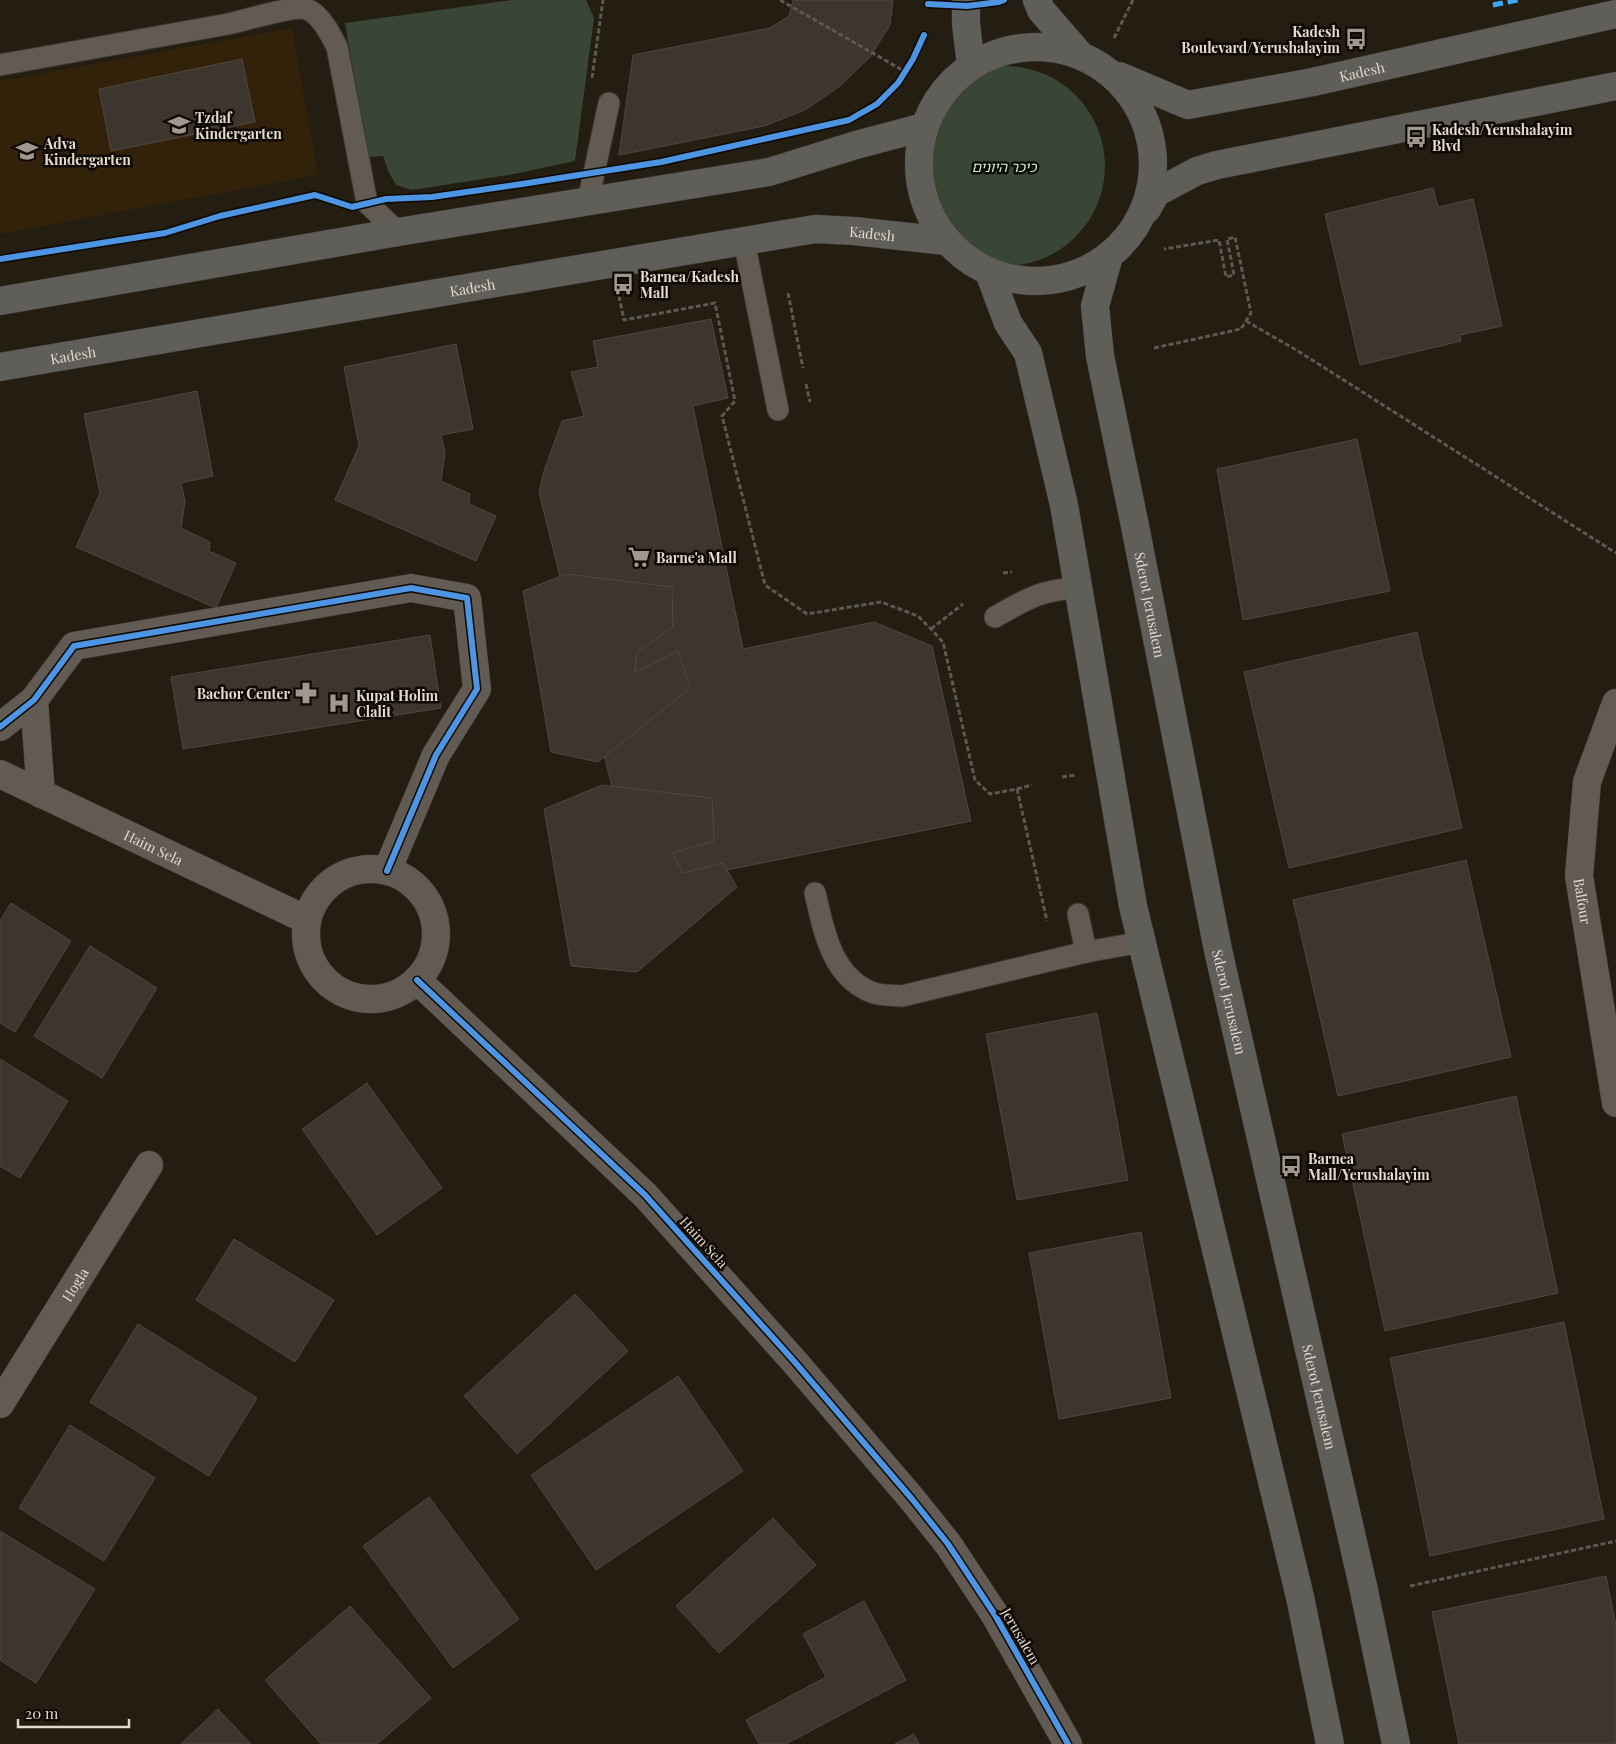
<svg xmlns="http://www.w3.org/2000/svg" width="1616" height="1744" font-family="'Playfair Display','Noto Sans Hebrew',serif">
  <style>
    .built { fill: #33220a }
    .green { fill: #394635 }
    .building { fill: #3d362e; stroke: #4f4740 }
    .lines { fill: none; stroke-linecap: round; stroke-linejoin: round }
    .service-casing { stroke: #3c362e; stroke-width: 23 }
    .minor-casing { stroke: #3c362e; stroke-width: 29 }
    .secondary-casing { stroke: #3c362e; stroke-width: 29 }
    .path { stroke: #5d5850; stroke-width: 3; stroke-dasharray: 5 2.5; stroke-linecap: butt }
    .service { stroke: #615b53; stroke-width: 21 }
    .minor { stroke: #615b53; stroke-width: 28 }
    .secondary { stroke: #605e59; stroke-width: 28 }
    .quiet { stroke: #3fa9f5; stroke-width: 5; stroke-dasharray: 10 5; stroke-linecap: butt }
    .cycleway-casing { stroke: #0f0903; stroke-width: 9 }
    .cycleway { stroke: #4d94e3; stroke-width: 6 }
    .labels { text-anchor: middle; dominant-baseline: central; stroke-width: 5; stroke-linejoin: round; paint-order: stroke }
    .poi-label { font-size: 14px; font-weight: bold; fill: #e4dacf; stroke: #0f0903; text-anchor: start }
    .street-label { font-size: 14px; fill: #e4dacf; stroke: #0f0903 }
    .park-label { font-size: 14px; font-style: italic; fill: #c8f2c4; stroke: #0f0903 }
  </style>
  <rect width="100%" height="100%" fill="#231d12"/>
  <polygon class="built" points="292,28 318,175 0,234 0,81"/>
  <g class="green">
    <polygon points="512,0 586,0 594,18 575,161 514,174 412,190 396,185 388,171 383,156 367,157 345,23"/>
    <circle cx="1005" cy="166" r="100"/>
  </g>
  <g class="building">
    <polygon points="793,0 893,0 890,25 870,57 840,86 805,110 764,126 619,155 633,55 770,28 789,16"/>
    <polygon points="242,59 255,122 111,151 99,89"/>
    <polygon points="1433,188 1438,207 1473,199 1502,326 1460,335 1461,341 1360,365 1325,214"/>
    <polygon points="711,319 728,398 693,406 743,649 874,622 932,646 971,821 637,888 539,492 544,471 562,421 584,416 571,372 598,367 593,341"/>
    <polygon points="456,344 473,429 441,435 445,453 441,481 470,494 469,504 496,516 476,561 335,500 359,446 344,367"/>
    <polygon points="197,391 213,476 181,483 185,501 181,528 210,542 209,551 236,563 216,608 76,547 100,493 84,414"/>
    <polygon points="1357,439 1390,591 1243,620 1217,469"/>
    <polygon points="566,574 672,587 673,627 637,652 635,672 678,651 690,688 598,762 551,752 523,591"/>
    <polygon points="1417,632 1462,828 1289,868 1244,672"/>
    <polygon points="430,635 441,708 183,749 171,677"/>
    <polygon points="602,785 712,798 714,841 672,853 683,873 723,863 737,887 637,972 571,966 544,809"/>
    <polygon points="1466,860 1511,1057 1338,1096 1293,900"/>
    <polygon points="11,903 71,941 15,1032 0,1023 0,921"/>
    <polygon points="90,946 157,988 102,1078 34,1036"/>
    <polygon points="1097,1013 1128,1180 1017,1200 986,1034"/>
    <polygon points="0,1059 68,1101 20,1178 0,1166"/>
    <polygon points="367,1083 442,1188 377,1235 302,1129"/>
    <polygon points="1516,1096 1558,1293 1385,1331 1342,1134"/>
    <polygon points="1141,1232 1171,1398 1059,1419 1029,1253"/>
    <polygon points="234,1239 334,1300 295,1362 196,1300"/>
    <polygon points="575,1294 628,1351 517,1454 464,1396"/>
    <polygon points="1564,1322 1604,1519 1430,1556 1390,1358"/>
    <polygon points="138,1324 257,1398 209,1476 90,1402"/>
    <polygon points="678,1376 743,1471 596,1570 531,1475"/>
    <polygon points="70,1425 155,1478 104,1561 19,1508"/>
    <polygon points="429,1497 519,1619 453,1668 363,1546"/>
    <polygon points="773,1518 816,1565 719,1653 676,1606"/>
    <polygon points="0,1531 95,1589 36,1683 0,1660"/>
    <polygon points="1606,1576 1616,1626 1616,1744 1459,1744 1432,1612"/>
    <polygon points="864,1601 906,1680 786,1744 759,1744 746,1720 826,1677 803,1634"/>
    <polygon points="350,1606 431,1698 377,1744 321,1744 265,1680"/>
    <polygon points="218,1709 251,1744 181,1744"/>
    <polygon points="914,1734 919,1744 895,1744"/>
  </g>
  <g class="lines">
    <g class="service-casing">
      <g id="service">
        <path d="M0 65C76 51 152 38 228 24 244 21 293 5 306 9 320 13 331 35 337 47L367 203 398 232"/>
        <polyline points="588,201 609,103"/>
        <polyline points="744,241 778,410"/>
        <path d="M995 617C1027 599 1040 590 1078 588"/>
        <path d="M815 893C824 931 831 975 871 992 880 996 893 995 902 996L1086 952"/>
        <polyline points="1078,914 1086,952 1142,942"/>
      </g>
    </g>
    <g class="minor-casing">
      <g id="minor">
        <polyline points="34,700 41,794"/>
        <path id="s1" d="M1616 703 1587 782 1579 876 1616 1103"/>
        <polyline points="0,727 34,700 74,646 411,588 467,598 477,689 436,755 387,871"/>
        <path id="s2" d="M0 774 307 920"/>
        <circle cx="371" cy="934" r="65"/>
        <polyline points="417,980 645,1195 793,1360 912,1499 948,1544 995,1615 1068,1744"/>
        <path id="s3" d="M0 1404 149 1165"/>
      </g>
    </g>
    <g class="secondary-casing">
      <g id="secondary">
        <polyline points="966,0 966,24 971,65"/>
        <polyline points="1037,0 1041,10 1080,55"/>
        <circle cx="1036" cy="164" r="117"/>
        <path id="s4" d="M1119 76 1188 105 1313 82 1616 14"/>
        <polyline points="1147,209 1156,193 1197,171 1217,165 1616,86"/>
        <path id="s5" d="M1109 256 1095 306 1100 356 1136 531 1218 950 1363 1586 1396 1744"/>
        <polyline points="989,272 1008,323 1028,353 1064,505 1133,906 1300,1597 1330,1744"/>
        <polyline points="0,301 398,232 769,172 856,145 924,127"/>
        <path id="s6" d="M0 367 815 229 854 231 946 241"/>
      </g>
    </g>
    <g class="path">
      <polyline points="780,0 904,71"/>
      <polyline points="1114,38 1133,0"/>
      <polyline points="592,78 603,0"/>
      <polyline points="165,233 220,216 315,195 336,202"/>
      <polyline points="788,293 803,368"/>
      <polyline points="619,296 624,320 715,303 735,401 722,416 765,585 807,614 881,602 918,616 931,629 943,642 975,780 990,794 1017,789 1047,921"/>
      <polyline points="1246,321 1298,351 1616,553"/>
      <polyline points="1154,348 1241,329 1251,313 1235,237 1227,239 1234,275 1226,277 1219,240 1164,249"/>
      <polyline points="806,384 810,402"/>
      <polyline points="1003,573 1012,572"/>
      <polyline points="931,629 963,604"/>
      <polyline points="1062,777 1076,775"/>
      <polyline points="1017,789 1032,785"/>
      <polyline points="1410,1586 1616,1541"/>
    </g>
    <use href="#service" class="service"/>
    <use href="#minor" class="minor"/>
    <use href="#secondary" class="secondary"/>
    <polyline class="quiet" points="1493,5 1518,0"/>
    <g class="cycleway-casing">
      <g id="cycleway">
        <polyline points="928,4 967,6 999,2 1004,0"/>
        <polyline points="0,259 165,233 220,216 315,195 352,207 386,199 432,197 522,184 661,162 849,120 877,104 898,83 913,59 924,35"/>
        <polyline points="0,727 34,700 74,646 411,588 467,598 477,689 436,755 387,871"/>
        <polyline points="417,980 645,1195 793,1360 912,1499 948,1544 995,1615 1068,1744"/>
      </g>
    </g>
    <use href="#cycleway" class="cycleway"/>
  </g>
  <defs>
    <g id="bus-bare" transform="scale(1.725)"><path d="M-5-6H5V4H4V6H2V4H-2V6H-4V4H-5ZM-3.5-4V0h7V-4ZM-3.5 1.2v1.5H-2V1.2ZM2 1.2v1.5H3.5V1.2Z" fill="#a0988d" stroke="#0f0903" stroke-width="2.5" paint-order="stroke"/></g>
    <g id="school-bare" transform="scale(1.725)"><path d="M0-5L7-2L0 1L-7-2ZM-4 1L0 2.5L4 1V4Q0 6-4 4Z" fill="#a0988d" stroke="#0f0903" stroke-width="2.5" paint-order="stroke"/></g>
    <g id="supermarket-bare" transform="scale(1.725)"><path d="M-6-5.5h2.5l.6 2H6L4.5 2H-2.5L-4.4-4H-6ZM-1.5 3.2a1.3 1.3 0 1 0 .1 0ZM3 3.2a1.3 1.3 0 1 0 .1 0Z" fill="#a0988d" stroke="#0f0903" stroke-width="2.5" paint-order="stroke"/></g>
    <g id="pharmacy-bare" transform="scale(1.725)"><path d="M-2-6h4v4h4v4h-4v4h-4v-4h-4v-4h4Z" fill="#a0988d" stroke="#0f0903" stroke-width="2.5" paint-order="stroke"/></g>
    <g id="hospital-bare" transform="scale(1.725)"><path d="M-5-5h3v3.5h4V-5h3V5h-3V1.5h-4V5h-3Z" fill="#a0988d" stroke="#0f0903" stroke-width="2.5" paint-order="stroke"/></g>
  </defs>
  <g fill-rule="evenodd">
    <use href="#bus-bare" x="1356" y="39"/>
    <use href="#school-bare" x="179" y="125"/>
    <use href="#bus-bare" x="1416" y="137"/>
    <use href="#school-bare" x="27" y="151"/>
    <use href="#bus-bare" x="623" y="284"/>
    <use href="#supermarket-bare" x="639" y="557"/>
    <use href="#pharmacy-bare" x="306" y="693"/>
    <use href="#hospital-bare" x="339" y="703"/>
    <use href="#bus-bare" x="1291" y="1166"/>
  </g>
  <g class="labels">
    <g class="poi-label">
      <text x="1340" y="31" text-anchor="end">Kadesh<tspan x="1340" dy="16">Boulevard/Yerushalayim</tspan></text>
      <text x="195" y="117">Tzdaf<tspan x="195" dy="16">Kindergarten</tspan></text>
      <text x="1432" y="129">Kadesh/Yerushalayim<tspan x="1432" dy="16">Blvd</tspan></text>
      <text x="44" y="143">Adva<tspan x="44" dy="16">Kindergarten</tspan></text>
      <text x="640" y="276">Barnea/Kadesh<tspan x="640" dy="16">Mall</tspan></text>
      <text x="656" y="557">Barne'a Mall</text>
      <text x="290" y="693" text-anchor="end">Bachor Center</text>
      <text x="356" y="695">Kupat Holim<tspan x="356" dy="16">Clalit</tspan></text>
      <text x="1308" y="1158">Barnea<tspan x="1308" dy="16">Mall/Yerushalayim</tspan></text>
    </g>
    <g class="street-label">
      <text stroke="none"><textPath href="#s4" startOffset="252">Kadesh</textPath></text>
      <text stroke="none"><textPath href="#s6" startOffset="884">Kadesh</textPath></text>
      <text stroke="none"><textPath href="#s6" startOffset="479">Kadesh</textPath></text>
      <text stroke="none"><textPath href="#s6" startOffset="74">Kadesh</textPath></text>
      <text stroke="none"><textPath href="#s5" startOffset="356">Sderot Jerusalem</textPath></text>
      <text stroke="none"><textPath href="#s2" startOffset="170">Haim Sela</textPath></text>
      <text stroke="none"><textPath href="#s1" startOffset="204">Balfour</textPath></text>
      <text stroke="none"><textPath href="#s5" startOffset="761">Sderot Jerusalem</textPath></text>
      <text transform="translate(704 1242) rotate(48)">Haim Sela</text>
      <text stroke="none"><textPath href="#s3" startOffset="141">Hogla</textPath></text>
      <text stroke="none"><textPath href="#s5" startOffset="1166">Sderot Jerusalem</textPath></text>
      <text transform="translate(1021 1636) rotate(60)">Jerusalem</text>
    </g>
    <g class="park-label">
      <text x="1004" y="166">כיכר היונים</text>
    </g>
  </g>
  <path d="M18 1719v8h111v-8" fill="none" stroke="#e4dacf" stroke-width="2.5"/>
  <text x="25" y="1719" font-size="15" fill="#e4dacf" stroke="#0f0903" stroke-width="4" paint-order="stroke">20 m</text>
</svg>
